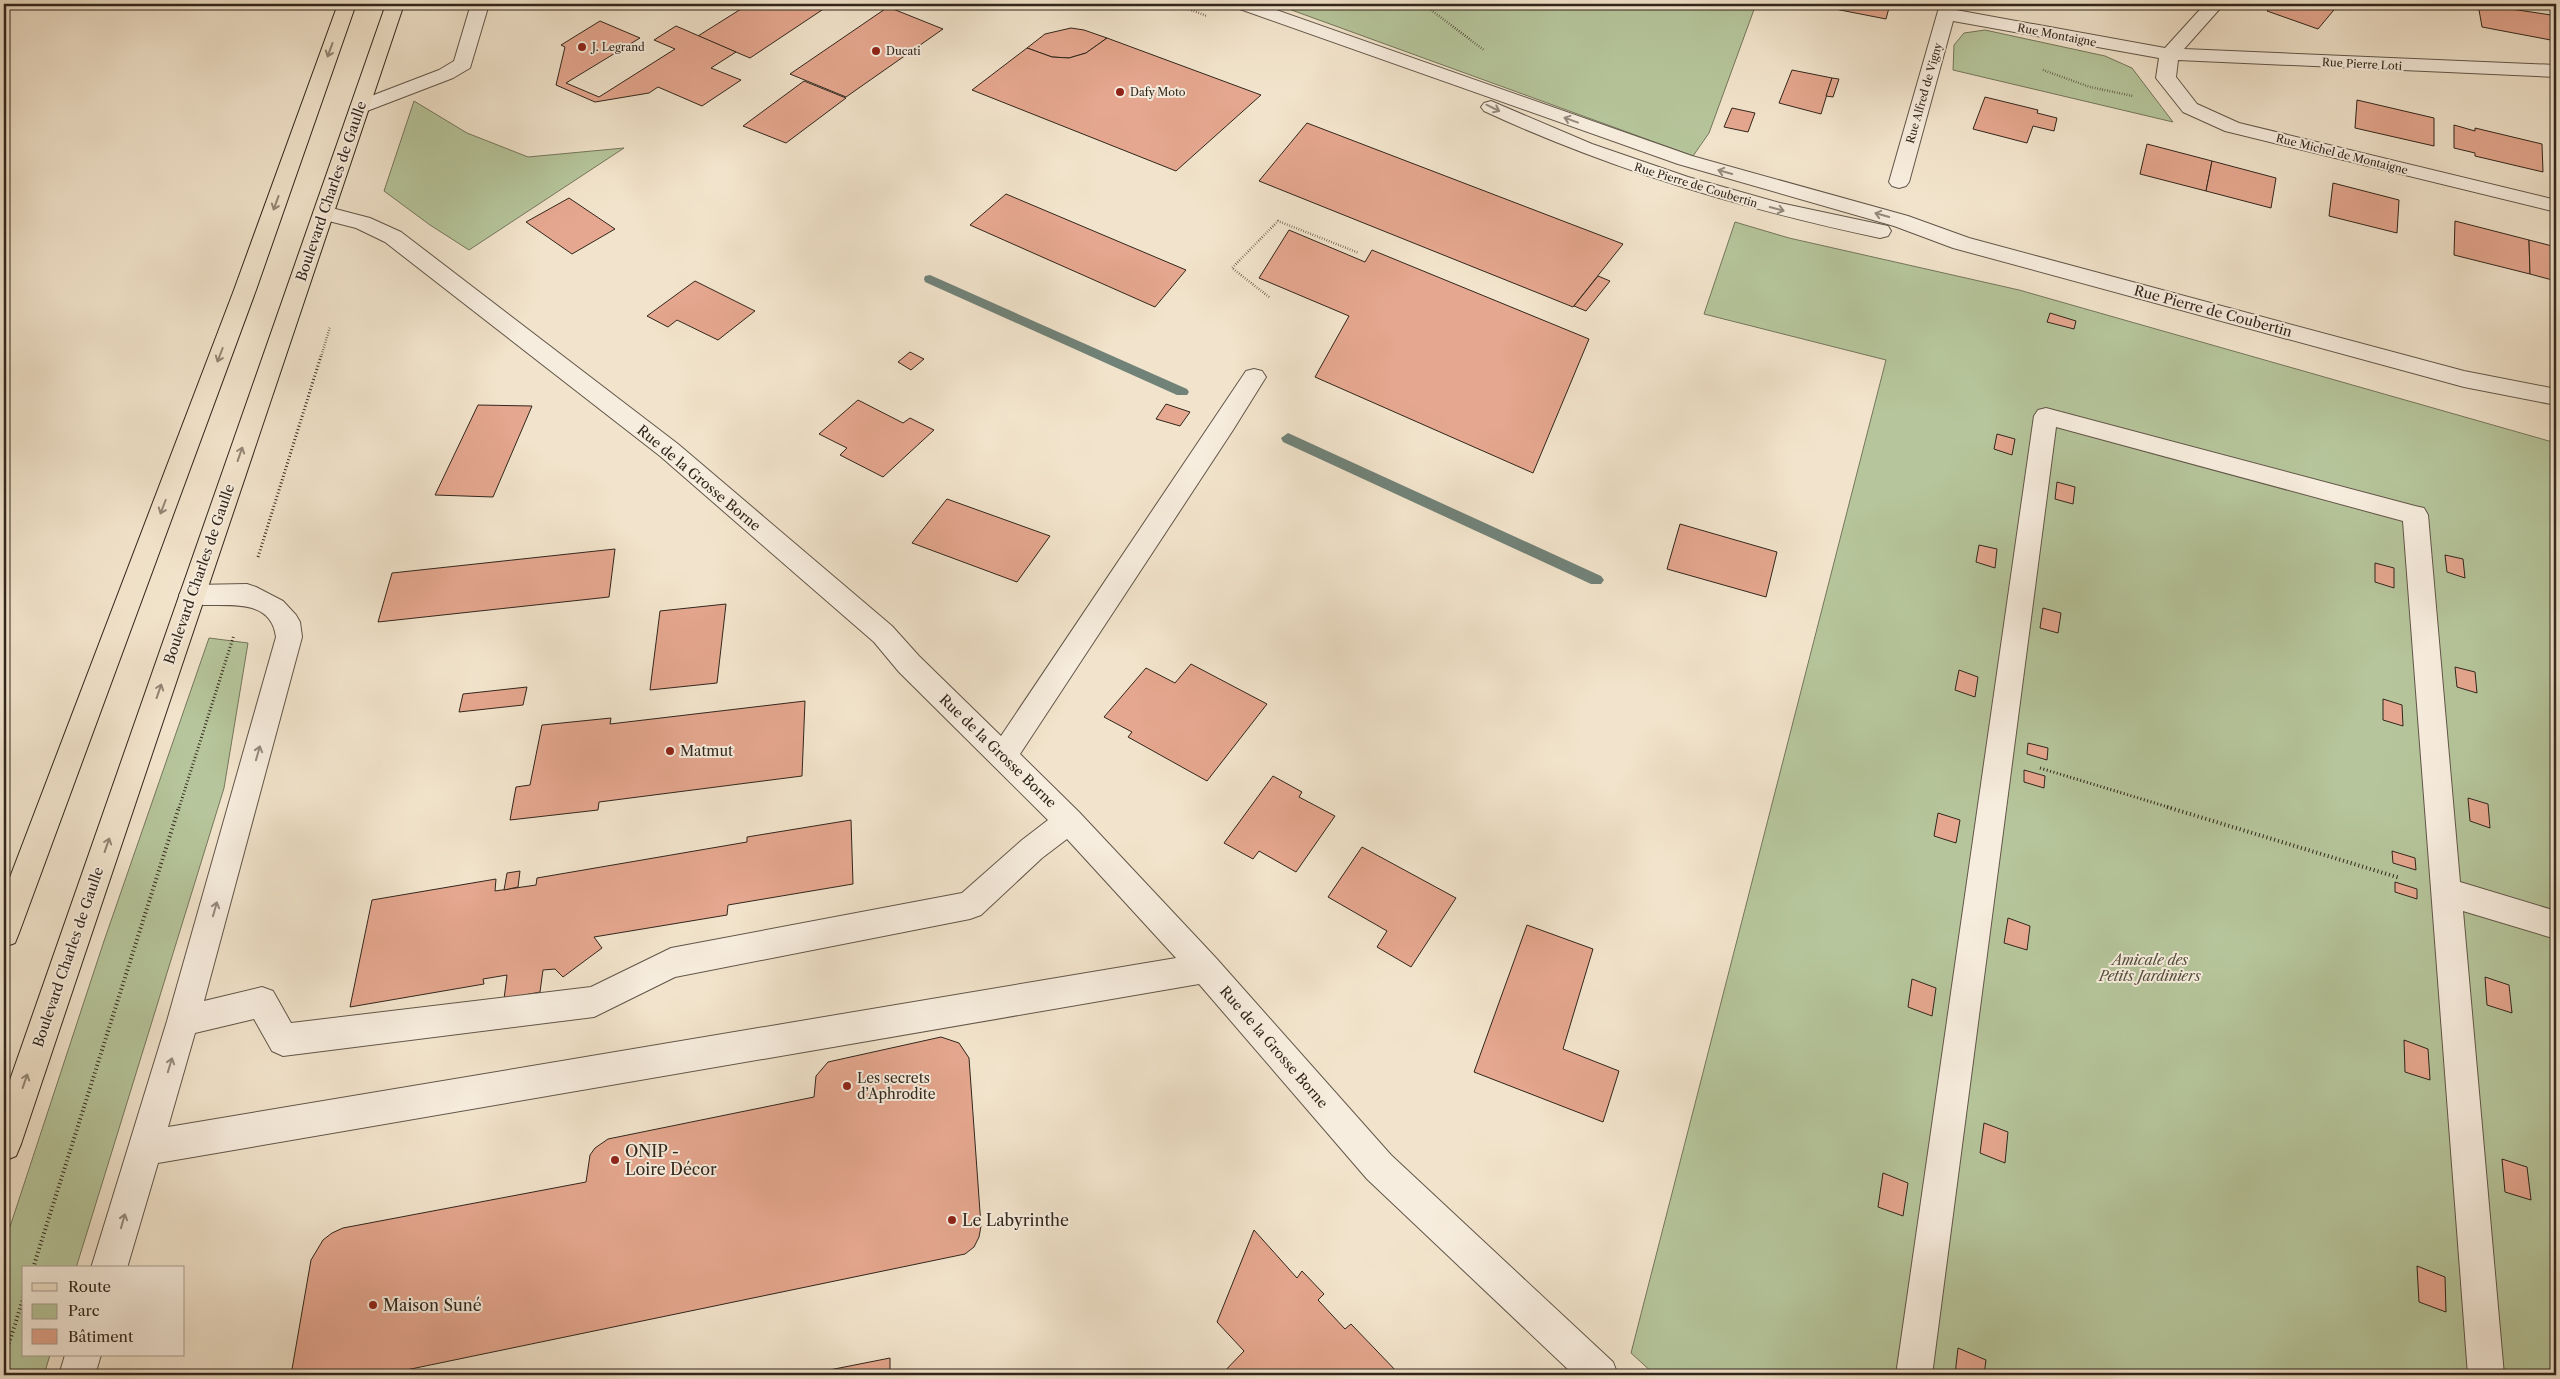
<svg xmlns="http://www.w3.org/2000/svg" width="2560" height="1379" font-family="'Libre Caslon Text',serif">
  <style>
    .green { fill: #b6c59b; stroke: #74765c }
    .lines { fill: none; stroke-linecap: round; stroke-linejoin: round }
    .stream { fill: #718278; fill-rule: evenodd }
    .building { fill: #e5a78f; stroke: #31261c }
    .minor-casing { stroke: #615648; stroke-width: 2 }
    .major-casing { stroke: #31261c; stroke-width: 2 }
    .path-far2 { stroke: #31261c; stroke-width: 2.5; stroke-dasharray: 0.5 2; stroke-linecap: butt }
    .path-far1 { stroke: #31261c; stroke-width: 3; stroke-dasharray: 1 2.5; stroke-linecap: butt }
    .path { stroke: #31261c; stroke-width: 4; stroke-dasharray: 1 3; stroke-linecap: butt }
    .minor { fill: #f7edde; fill-rule: evenodd }
    .major { fill: #f2e4cc; fill-rule: evenodd }
    .oneway { stroke: #928574 }
    .oneway2 { stroke: #948a7d }
    .poi-dot { fill: #8f2418; stroke: #f7edde; stroke-width: 2 }
    .labels { text-anchor: middle; dominant-baseline: central; stroke-width: 4; stroke-linejoin: round; paint-order: stroke }
    .far-street-label { font-size: 11px; fill: #31261c; stroke: #f7edde }
    .far-poi-label { font-size: 11px; fill: #31261c; stroke: #f7edde; text-anchor: start }
    .street-label { font-size: 14px; fill: #31261c; stroke: #f7edde }
    .poi-label { font-size: 14px; fill: #31261c; stroke: #f7edde; text-anchor: start }
    .park-label { font-size: 14px; font-style: italic; fill: #524e3c; stroke: #f7edde }
    .near-poi-label { font-size: 16px; fill: #31261c; stroke: #f7edde; text-anchor: start }
  </style>
  <rect width="100%" height="100%" fill="#f2e4cc"/>
  <filter id="stains"><feTurbulence type="fractalNoise" baseFrequency=".004" numOctaves="4"/><feColorMatrix values="0 0 0 0 .2 0 0 0 0 .09 0 0 0 0 .02 0 0 0 .5 -.17"/></filter>
  <radialGradient id="worn" r=".72"><stop offset=".6" stop-color="#630" stop-opacity="0"/><stop offset="1" stop-color="#630" stop-opacity=".3"/></radialGradient>
  <g class="green">
    <polygon points="1275,4 1756,4 1709,133 1693,156"/>
    <polygon points="1985,30 2105,56 2132,68 2173,122 1953,70 1954,45 1964,33"/>
    <polygon points="414,101 467,133 528,157 624,148 469,250 430,225 384,191"/>
    <polygon points="1735,222 1789,238 2019,290 2556,443 2556,1375 1655,1375 1631,1353 1886,360 1704,314"/>
    <polygon points="209,638 248,643 224,788 76,1268 24,1268 24,1355 50,1355 44,1375 4,1375 4,1245 104,941"/>
  </g>
  <g class="lines">
    <g class="stream">
      <polygon points="930,275 1187,389 1189,392 1187,395 1177,395 925,282 924,279 925,276"/>
      <polygon points="1288,433 1601,576 1604,580 1601,584 1591,584 1283,442 1281,438"/>
    </g>
  </g>
  <g class="building">
    <polygon points="749,4 831,4 750,58 698,36"/>
    <polygon points="1837,4 1890,4 1886,19 1835,9"/>
    <polygon points="2274,4 2333,4 2338,5 2318,29 2267,11"/>
    <polygon points="2478,4 2551,15 2556,41 2482,27"/>
    <polygon points="888,7 943,29 846,97 790,74"/>
    <polygon points="600,21 640,38 566,83 599,97 675,49 654,40 676,26 736,52 711,68 741,80 702,106 658,87 649,93 595,102 556,85 565,47 561,45"/>
    <polygon points="1071,28 1084,30 1107,38 1086,53 1069,58 1052,57 1027,48 1045,34"/>
    <polygon points="1107,38 1261,95 1176,171 972,90 1027,48 1052,57 1069,58 1086,53"/>
    <polygon points="1792,70 1832,78 1821,114 1779,103"/>
    <polygon points="1832,78 1839,79 1833,97 1826,96"/>
    <polygon points="804,81 846,98 786,143 743,126"/>
    <polygon points="1985,97 2038,110 2037,113 2057,118 2054,131 2033,126 2027,143 1973,129"/>
    <polygon points="2357,100 2434,118 2434,146 2355,128"/>
    <polygon points="1732,108 1755,113 1748,132 1724,127"/>
    <polygon points="1307,123 1623,244 1573,307 1259,181"/>
    <polygon points="2454,125 2475,131 2475,128 2542,144 2543,172 2475,156 2475,153 2454,148"/>
    <polygon points="2147,144 2212,161 2206,191 2140,174"/>
    <polygon points="2212,161 2276,178 2271,208 2206,191"/>
    <polygon points="2333,183 2399,200 2397,233 2329,216"/>
    <polygon points="1006,194 1186,270 1155,307 970,225"/>
    <polygon points="569,198 615,229 572,254 526,222"/>
    <polygon points="2455,221 2529,240 2530,274 2454,255"/>
    <polygon points="1289,230 1365,262 1372,250 1589,339 1533,473 1315,377 1349,316 1259,278"/>
    <polygon points="2529,240 2556,247 2556,281 2530,274"/>
    <polygon points="1598,276 1610,281 1586,311 1574,306"/>
    <polygon points="695,281 755,311 718,340 677,320 668,327 647,316"/>
    <polygon points="2050,313 2076,321 2074,329 2047,322"/>
    <polygon points="910,352 924,359 911,370 898,362"/>
    <polygon points="858,400 903,423 910,418 934,430 883,477 840,455 847,448 819,434"/>
    <polygon points="1166,404 1190,412 1180,426 1156,419"/>
    <polygon points="478,405 532,406 493,497 435,495"/>
    <polygon points="1997,434 2015,439 2012,455 1994,449"/>
    <polygon points="2057,482 2075,487 2073,504 2055,499"/>
    <polygon points="947,499 1050,536 1017,582 912,543"/>
    <polygon points="1680,524 1777,552 1766,597 1667,569"/>
    <polygon points="1979,545 1997,549 1995,568 1976,562"/>
    <polygon points="615,549 609,597 378,622 392,573"/>
    <polygon points="2445,555 2463,559 2465,578 2447,572"/>
    <polygon points="2375,563 2394,568 2394,588 2375,582"/>
    <polygon points="726,604 717,683 650,690 660,611"/>
    <polygon points="2043,608 2061,613 2058,633 2040,628"/>
    <polygon points="1191,664 1267,704 1207,781 1128,737 1132,732 1104,717 1146,668 1175,683"/>
    <polygon points="2455,667 2475,672 2477,693 2457,687"/>
    <polygon points="1959,670 1978,677 1975,697 1955,690"/>
    <polygon points="527,687 523,705 459,712 463,694"/>
    <polygon points="2383,699 2402,705 2403,726 2383,720"/>
    <polygon points="805,701 802,776 599,802 598,810 510,820 516,787 530,785 542,725 611,718 610,724"/>
    <polygon points="2028,743 2048,748 2047,760 2027,754"/>
    <polygon points="2024,770 2045,776 2044,788 2024,782"/>
    <polygon points="1273,776 1302,792 1299,797 1335,816 1296,872 1259,851 1253,859 1224,843"/>
    <polygon points="2468,798 2488,804 2490,828 2470,821"/>
    <polygon points="1938,813 1960,820 1956,843 1934,836"/>
    <polygon points="851,820 853,884 728,905 727,915 594,937 602,948 563,977 555,969 543,970 540,992 504,999 507,975 483,979 484,984 350,1007 372,900 496,879 495,891 536,885 537,878 747,842 747,837"/>
    <polygon points="1362,847 1456,898 1411,967 1377,947 1387,931 1328,897"/>
    <polygon points="2392,851 2415,858 2416,870 2393,863"/>
    <polygon points="520,871 518,887 504,890 507,873"/>
    <polygon points="2395,882 2417,889 2417,899 2395,892"/>
    <polygon points="2008,918 2030,926 2027,950 2004,943"/>
    <polygon points="1527,925 1593,949 1563,1049 1619,1071 1603,1122 1474,1072"/>
    <polygon points="2485,977 2509,985 2512,1013 2487,1005"/>
    <polygon points="1912,979 1936,988 1932,1016 1908,1007"/>
    <polygon points="941,1037 959,1043 969,1058 981,1226 979,1237 974,1247 965,1254 382,1375 291,1375 311,1260 323,1240 332,1233 343,1228 586,1182 590,1155 595,1148 608,1139 814,1097 816,1076 828,1062"/>
    <polygon points="2404,1040 2428,1049 2430,1080 2405,1072"/>
    <polygon points="1984,1123 2008,1132 2005,1163 1980,1153"/>
    <polygon points="2502,1159 2527,1167 2531,1200 2505,1192"/>
    <polygon points="1883,1173 1908,1183 1903,1216 1878,1207"/>
    <polygon points="1254,1230 1297,1278 1302,1271 1324,1294 1318,1300 1345,1329 1351,1324 1400,1375 1221,1375 1244,1351 1217,1322"/>
    <polygon points="2417,1266 2445,1277 2446,1312 2419,1302"/>
    <polygon points="1958,1348 1986,1360 1984,1375 1955,1375"/>
    <polygon points="890,1358 890,1375 804,1375"/>
  </g>
  <g class="lines">
    <g class="minor-casing">
      <g id="minor">
        <polygon points="471,4 489,4 470,68 453,78 367,111 353,111 350,107 353,103 439,70 454,61"/>
        <polygon points="1234,4 1259,4 1692,156 1908,216 1969,238 2464,371 2556,389 2556,405 2464,387 1953,248 1894,226 1678,164 1237,8"/>
        <polygon points="1940,4 1958,4 1956,10 2165,48 2205,4 2224,4 2184,49 2556,65 2556,77 2178,60 2176,77 2197,104 2239,123 2556,200 2556,212 2225,131 2183,112 2156,78 2159,58 1953,21 1909,182 1906,186 1899,188 1892,186 1889,182"/>
        <path d="M1491 101 1592 144 1688 177 1780 203 1888 226 1891 231 1888 236 1880 238C1743 209 1611 170 1484 111L1481 107 1484 103Z"/>
        <path d="M324 206 370 218 401 232 678 444 892 626 919 656 1001 736 1246 371 1254 369 1262 371 1266 377 1233 430 1020 754 1079 812 1216 958 1391 1155 1613 1362 1618 1375H1574L1367 1179 1199 984 158 1163 127 1268H91L167 1021 276 637C270 590 212 612 183 602L179 595 183 588 192 585 247 584 256 587 283 601 296 615 300 622 302 637 204 1001 262 987 273 991 291 1023 591 987 671 948 962 893 1022 840 1048 820 899 672 874 642 660 456 385 242 356 228 317 218 313 213 317 208ZM1067 839 1176 958 168 1127 195 1033 254 1019 272 1051 283 1056 594 1017 675 977 970 919 981 915 1042 858Z"/>
        <polygon points="2046,408 2415,506 2424,508 2428,515 2460,882 2556,911 2556,939 2463,911 2504,1375 2468,1375 2403,521 2056,427 1932,1375 1896,1375 2034,416 2038,410"/>
        <polygon points="65,1355 101,1355 95,1375 59,1375"/>
      </g>
    </g>
    <g class="major-casing">
      <g id="major">
        <polygon points="338,4 356,4 256,290 19,933 15,943 4,947 4,893 234,290"/>
        <polygon points="386,4 404,4 21,1144 16,1156 4,1161 4,1097"/>
      </g>
    </g>
    <g class="path-far2">
      <polyline points="1175,4 1207,16"/>
      <polyline points="1423,4 1484,50"/>
      <polyline points="2043,70 2090,87 2133,96"/>
      <polyline points="1269,297 1232,268 1278,221 1359,253"/>
      <polyline points="321,357 330,327"/>
    </g>
    <g class="path-far1">
      <polyline points="258,557 321,356"/>
      <polyline points="2040,768 2171,808"/>
      <polyline points="179,808 234,635"/>
    </g>
    <g class="path">
      <polyline points="2167,807 2400,878"/>
      <polyline points="33,1268 179,807"/>
      <polyline points="4,1359 24,1296"/>
    </g>
    <use href="#minor" class="minor"/>
    <use href="#major" class="major"/>
  </g>
  <defs><path id="oneway-shaft" d="M-6 0H5M1.5-3L5.5 0L1.5 3" fill="none" stroke-width="1.6" stroke-linecap="round" stroke-linejoin="round" transform="scale(1.25)"/></defs>
  <g class="oneway">
    <use href="#oneway-shaft" transform="translate(330 50) rotate(110)"/>
    <use href="#oneway-shaft" transform="translate(276 203) rotate(110)"/>
    <use href="#oneway-shaft" transform="translate(220 355) rotate(111)"/>
    <use href="#oneway-shaft" transform="translate(240 454) rotate(-71)"/>
    <use href="#oneway-shaft" transform="translate(163 507) rotate(111)"/>
    <use href="#oneway-shaft" transform="translate(159 691) rotate(-71)"/>
    <use href="#oneway-shaft" transform="translate(107 845) rotate(-71)"/>
    <use href="#oneway-shaft" transform="translate(25 1081) rotate(-71)"/>
  </g>
  <g class="oneway2">
    <use href="#oneway-shaft" transform="translate(1493 108) rotate(26)"/>
    <use href="#oneway-shaft" transform="translate(1571 120) rotate(-160)"/>
    <use href="#oneway-shaft" transform="translate(1725 172) rotate(-164)"/>
    <use href="#oneway-shaft" transform="translate(1777 209) rotate(15)"/>
    <use href="#oneway-shaft" transform="translate(1882 215) rotate(-164)"/>
    <use href="#oneway-shaft" transform="translate(258 753) rotate(-74)"/>
    <use href="#oneway-shaft" transform="translate(215 909) rotate(-74)"/>
    <use href="#oneway-shaft" transform="translate(170 1065) rotate(-73)"/>
    <use href="#oneway-shaft" transform="translate(123 1221) rotate(-74)"/>
  </g>
  <g class="poi-dot">
    <circle cx="582" cy="47" r="5"/>
    <circle cx="876" cy="51" r="5"/>
    <circle cx="1120" cy="92" r="5"/>
    <circle cx="670" cy="751" r="5"/>
    <circle cx="847" cy="1086" r="5"/>
    <circle cx="615" cy="1160" r="5"/>
    <circle cx="952" cy="1220" r="5"/>
    <circle cx="373" cy="1305" r="5"/>
  </g>
  <g class="labels">
    <g class="far-street-label">
      <text transform="translate(2057 35) rotate(11)">Rue Montaigne</text>
      <text transform="translate(2362 64) rotate(3)">Rue Pierre Loti</text>
      <text transform="translate(1924 93) rotate(-74)">Rue Alfred de Vigny</text>
      <text transform="translate(2342 154) rotate(14)">Rue Michel de Montaigne</text>
      <text transform="translate(1696 185) rotate(17)">Rue Pierre de Coubertin</text>
    </g>
    <g class="far-poi-label">
      <text x="592" y="47">J. Legrand</text>
      <text x="886" y="51">Ducati</text>
      <text x="1130" y="92">Dafy Moto</text>
    </g>
    <g class="street-label">
      <text transform="translate(331 191) rotate(-71)">Boulevard Charles de Gaulle</text>
      <text transform="translate(2213 311) rotate(15)">Rue Pierre de Coubertin</text>
      <text transform="translate(699 478) rotate(40)">Rue de la Grosse Borne</text>
      <text transform="translate(199 574) rotate(-71)">Boulevard Charles de Gaulle</text>
      <text transform="translate(998 751) rotate(44)">Rue de la Grosse Borne</text>
      <text transform="translate(68 957) rotate(-71)">Boulevard Charles de Gaulle</text>
      <text transform="translate(1274 1047) rotate(49)">Rue de la Grosse Borne</text>
    </g>
    <g class="poi-label">
      <text x="680" y="751">Matmut</text>
      <text x="857" y="1078">Les secrets<tspan x="857" dy="16">d’Aphrodite</tspan></text>
    </g>
    <g class="park-label">
      <text x="2150" y="960">Amicale des<tspan x="2150" dy="16">Petits Jardiniers</tspan></text>
    </g>
    <g class="near-poi-label">
      <text x="625" y="1151">ONIP -<tspan x="625" dy="18">Loire Décor</tspan></text>
      <text x="962" y="1220">Le Labyrinthe</text>
      <text x="383" y="1305">Maison Suné</text>
    </g>
  </g>
  <rect width="2560" height="1379" fill="none" stroke="#f2e4cc" stroke-width="20"/>
  <rect x="5" y="5" width="2550" height="1369" fill="none" stroke="#31261c" stroke-width="2.5"/>
  <rect x="10" y="10" width="2540" height="1359" fill="none" stroke="#31261c"/>
  <rect x="22" y="1266" width="162" height="90" fill="#f7edde" stroke="#a89d90"/>
  <rect x="32" y="1283" width="25" height="8" fill="#f2e4cc" stroke="#a89d90"/>
  <text x="68" y="1292" font-size="15" fill="#31261c">Route</text>
  <rect x="32" y="1304" width="25" height="15" fill="#b6c59b" stroke="#a89d90"/>
  <text x="68" y="1316" font-size="15" fill="#31261c">Parc</text>
  <rect x="32" y="1329" width="25" height="15" fill="#e5a78f" stroke="#a89d90"/>
  <text x="68" y="1342" font-size="15" fill="#31261c">Bâtiment</text>
  <rect width="100%" height="100%" filter="url(#stains)"/>
  <rect width="100%" height="100%" fill="url(#worn)"/>
</svg>
